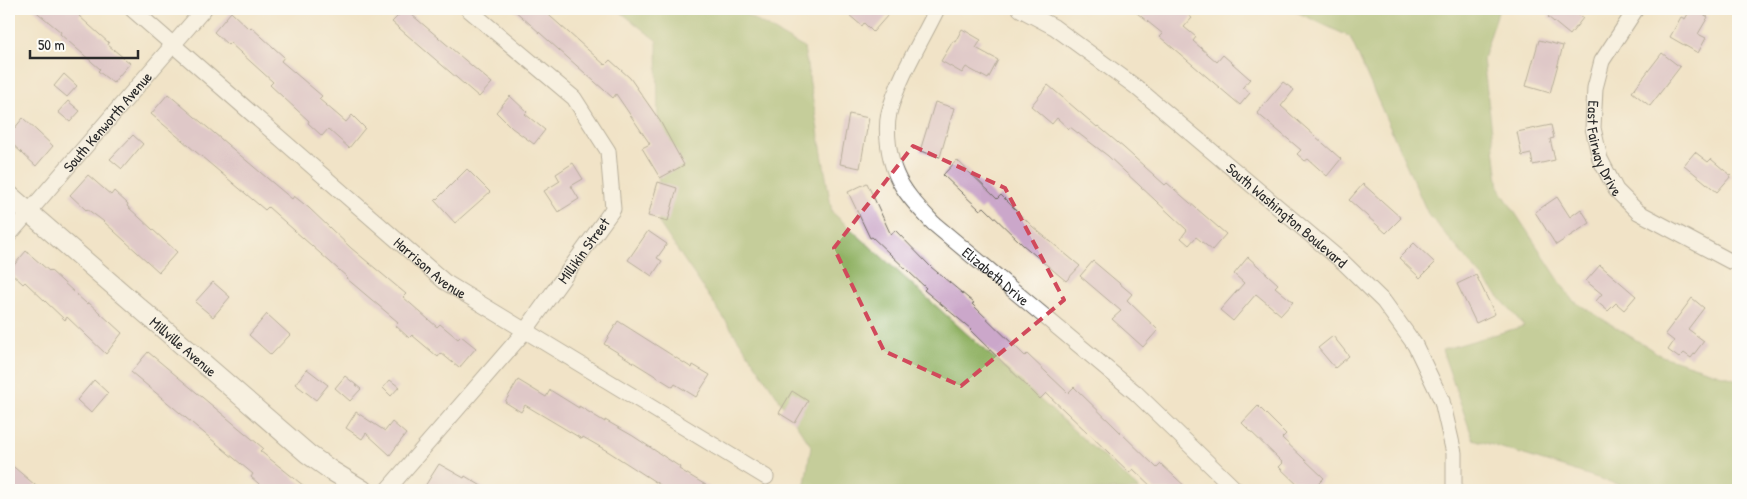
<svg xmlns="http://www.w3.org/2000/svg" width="1747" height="499" font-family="'Patrick Hand',sans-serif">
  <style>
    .forest { fill: #91b265; stroke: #5e6e48 }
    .building { fill: #cba7ca }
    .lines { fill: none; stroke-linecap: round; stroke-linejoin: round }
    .minor-casing { stroke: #706b62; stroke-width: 17 }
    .major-casing { stroke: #706b62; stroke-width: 21 }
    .minor { stroke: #fff; stroke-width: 15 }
    .major { stroke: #fff; stroke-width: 19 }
    .marked { fill: none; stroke: #d1495b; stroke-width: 4; stroke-dasharray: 10 6; stroke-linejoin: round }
    .labels { text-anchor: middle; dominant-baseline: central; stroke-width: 4.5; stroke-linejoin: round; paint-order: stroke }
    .street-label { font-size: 15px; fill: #2b2b2b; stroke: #fdfcf7 }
  </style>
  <rect width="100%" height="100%" fill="#fdfcf7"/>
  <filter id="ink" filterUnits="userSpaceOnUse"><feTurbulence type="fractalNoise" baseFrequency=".02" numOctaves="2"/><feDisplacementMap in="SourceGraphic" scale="10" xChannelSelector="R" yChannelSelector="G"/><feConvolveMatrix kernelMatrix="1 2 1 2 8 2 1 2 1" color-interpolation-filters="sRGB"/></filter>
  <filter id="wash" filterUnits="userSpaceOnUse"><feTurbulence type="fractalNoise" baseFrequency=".0096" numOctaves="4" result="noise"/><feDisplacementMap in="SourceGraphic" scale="20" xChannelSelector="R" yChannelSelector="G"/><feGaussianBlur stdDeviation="1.12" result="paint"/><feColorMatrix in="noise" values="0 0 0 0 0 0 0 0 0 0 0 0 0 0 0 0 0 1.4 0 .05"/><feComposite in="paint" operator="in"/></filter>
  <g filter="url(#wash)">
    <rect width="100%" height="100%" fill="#f1e3c7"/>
    <g class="forest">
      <polygon points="617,9 736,9 804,48 832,212 1140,490 804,490 811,446 659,223 657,41"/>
      <polygon points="1290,9 1499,9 1483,59 1499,188 1572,300 1662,356 1738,380 1738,490 1636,490 1473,439 1442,350 1524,326 1428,214 1350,37"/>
    </g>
    <g id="blocks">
      <g class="building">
        <polygon points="33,9 85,9 79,16 109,43 108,45 130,63 113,83 98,71 100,69 60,34 61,32"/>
        <polygon points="405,9 492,83 479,97 392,22"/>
        <polygon points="513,9 542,9 605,65 610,60 630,78 660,121 684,165 660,178 642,148 650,144 616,94 613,98"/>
        <polygon points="842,9 881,9 888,15 873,32 864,23 862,26"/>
        <polygon points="1132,9 1181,9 1192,18 1184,27 1196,37 1193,41 1217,62 1223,55 1250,79 1243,87 1250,93 1240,105 1160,37 1163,34"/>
        <polygon points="1554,9 1580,9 1576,13 1583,18 1570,35 1548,17"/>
        <polygon points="1691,9 1695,9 1708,17 1698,34 1706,38 1698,53 1670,37 1681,17 1685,19"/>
        <polygon points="231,12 249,29 251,27 284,57 281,61 322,96 319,99 346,122 352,115 365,128 349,148 328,129 322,136 308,123 309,121 270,85 273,82 230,43 228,45 214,32"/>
        <polygon points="962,29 981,40 976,48 998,60 988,79 966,67 962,73 941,61 953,41 955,42"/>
        <polygon points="1539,40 1563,46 1550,93 1526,86"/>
        <polygon points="1662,53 1680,67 1650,106 1632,92"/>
        <polygon points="64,74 77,86 67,97 54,86"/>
        <polygon points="1283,82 1294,90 1281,106 1341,159 1327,176 1308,159 1305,161 1297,154 1301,150 1257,113"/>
        <polygon points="1048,85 1097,127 1098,126 1124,148 1165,185 1167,183 1226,234 1212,250 1196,237 1189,245 1181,238 1187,230 1108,156 1070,127 1069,129 1057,118 1052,124 1031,106"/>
        <polygon points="168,94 267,178 292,199 294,196 309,208 351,248 406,294 403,297 437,327 440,324 458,339 461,336 476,348 459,368 441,353 438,357 412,335 409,338 395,325 398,322 346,278 347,277 268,207 265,210 151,114"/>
        <polygon points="510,96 527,112 525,114 545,130 534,144 512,128 496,112"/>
        <polygon points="68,101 80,111 70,122 58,112"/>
        <polygon points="935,102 954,108 940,157 920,151"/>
        <polygon points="849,114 869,118 860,168 840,164"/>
        <polygon points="23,118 53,146 36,166 9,141 9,135"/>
        <polygon points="1551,125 1554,138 1550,139 1555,160 1533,165 1531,154 1522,156 1517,132"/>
        <polygon points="133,135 143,144 122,169 110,159"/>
        <polygon points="1695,152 1708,162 1711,159 1731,176 1717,192 1684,165"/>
        <polygon points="957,160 997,199 1001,195 1033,227 1080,266 1066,281 1023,245 984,207 980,210 943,175"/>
        <polygon points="573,163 583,179 571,186 579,199 558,212 544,191 560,181 556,174"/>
        <polygon points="467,169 490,192 455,223 435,201"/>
        <polygon points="88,175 111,195 114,191 128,204 127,206 177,252 159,272 103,221 87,209 86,210 70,195"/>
        <polygon points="658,182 677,188 668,221 648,216"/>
        <polygon points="867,183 891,235 895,230 931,267 974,303 972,304 1025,356 1027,354 1068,393 1074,387 1157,468 1161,464 1189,490 1155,490 1133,469 1130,473 1046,393 1040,399 970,330 971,329 924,290 926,288 872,237 870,238 848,192"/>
        <polygon points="1363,184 1401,218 1386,233 1349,200"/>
        <polygon points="1557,197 1570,217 1581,209 1590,223 1556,245 1535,212"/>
        <polygon points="648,231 667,244 657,258 662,261 652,276 628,260"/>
        <polygon points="1414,243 1435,263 1420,278 1399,258"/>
        <polygon points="26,251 49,271 50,270 87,304 88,302 122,333 106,354 67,317 65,320 25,282 23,284 9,271"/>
        <polygon points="1248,257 1278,284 1275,287 1293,302 1281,315 1256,294 1233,321 1220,310 1244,283 1234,274"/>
        <polygon points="1093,261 1132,294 1127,300 1158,330 1143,347 1112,319 1121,311 1080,276"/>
        <polygon points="1600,265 1636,296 1624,310 1616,303 1608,311 1596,301 1602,294 1586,281"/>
        <polygon points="1476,275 1495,314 1476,323 1457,284"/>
        <polygon points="213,282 230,297 213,317 195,302"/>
        <polygon points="1692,298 1704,308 1688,329 1704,341 1691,358 1684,353 1679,358 1668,350 1674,341 1665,334"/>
        <polygon points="267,314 290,335 271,355 249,335"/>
        <polygon points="618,321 692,368 693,365 710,375 696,397 675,384 673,387 604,344"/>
        <polygon points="1333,336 1349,356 1335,368 1318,348"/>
        <polygon points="148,352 263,448 260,451 309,490 266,490 251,477 253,474 131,372"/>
        <polygon points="307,369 328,385 316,400 295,384"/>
        <polygon points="345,376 361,389 350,401 335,388"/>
        <polygon points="94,380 108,393 91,413 77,400"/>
        <polygon points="390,380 399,387 391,396 383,388"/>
        <polygon points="518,380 546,397 550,390 579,408 579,406 605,422 605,420 633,436 680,467 679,469 714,490 668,490 609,452 583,437 582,439 525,405 521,412 505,402"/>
        <polygon points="792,391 808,401 795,423 779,413"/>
        <polygon points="1258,406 1286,434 1282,438 1324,478 1312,490 1303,490 1279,467 1283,463 1242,423"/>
        <polygon points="356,412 385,431 392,422 406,434 390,455 366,433 362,439 346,428"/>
        <polygon points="9,463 41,490 9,490"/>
        <polygon points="439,464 464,478 465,476 488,490 432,490 425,486"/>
      </g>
    </g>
  </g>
  <g filter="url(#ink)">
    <use href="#blocks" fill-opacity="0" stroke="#706b62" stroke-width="1"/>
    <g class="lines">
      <g class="minor-casing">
        <g id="minor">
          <path id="s1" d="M132 9 445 282 766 477"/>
          <path id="s2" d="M937 9C921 42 898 78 889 113 885 131 889 158 896 174 904 193 919 208 933 223L1136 393 1236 490"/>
          <path id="s3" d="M1020 9 1054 27 1136 87 1344 263 1384 302 1415 345 1442 401 1454 453V490"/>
          <path id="s4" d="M1636 9 1602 61 1595 88 1593 128 1600 159 1616 190 1638 212 1730 261 1738 262"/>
          <path id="s5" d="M9 235 204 9"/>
          <path id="s6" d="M387 490 525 331 613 209 608 151 574 98 468 9"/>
        </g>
      </g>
      <g class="major-casing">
        <g id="major">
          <path id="s7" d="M9 195 308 454 332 471 363 490"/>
        </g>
      </g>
      <use href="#minor" class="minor"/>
      <use href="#major" class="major"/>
    </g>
  </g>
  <path d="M0 0H1747V499H0ZM913 146 1005 188 1064 300 961 386 884 351 834 248Z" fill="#f1e3c7" fill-opacity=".55" fill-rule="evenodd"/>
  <path class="marked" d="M913 146 1005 188 1064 300 961 386 884 351 834 248Z"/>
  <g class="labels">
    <g class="street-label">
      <text stroke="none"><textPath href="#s5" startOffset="150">South Kenworth Avenue</textPath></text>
      <text stroke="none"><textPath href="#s4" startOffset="152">East Fairway Drive</textPath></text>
      <text stroke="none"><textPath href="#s3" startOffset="338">South Washington Boulevard</textPath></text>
      <text stroke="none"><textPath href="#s6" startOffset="310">Millikin Street</textPath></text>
      <text stroke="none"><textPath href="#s1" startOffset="395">Harrison Avenue</textPath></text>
      <text stroke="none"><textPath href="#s2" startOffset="321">Elizabeth Drive</textPath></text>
      <text stroke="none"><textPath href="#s7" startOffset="231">Millville Avenue</textPath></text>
    </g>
  </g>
  <rect width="1747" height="499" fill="none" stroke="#fdfcf7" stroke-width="30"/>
  <path d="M30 50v8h108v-8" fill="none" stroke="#2b2b2b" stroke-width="2.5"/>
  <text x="38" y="50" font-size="15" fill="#2b2b2b" stroke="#fdfcf7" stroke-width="4" paint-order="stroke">50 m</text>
</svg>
